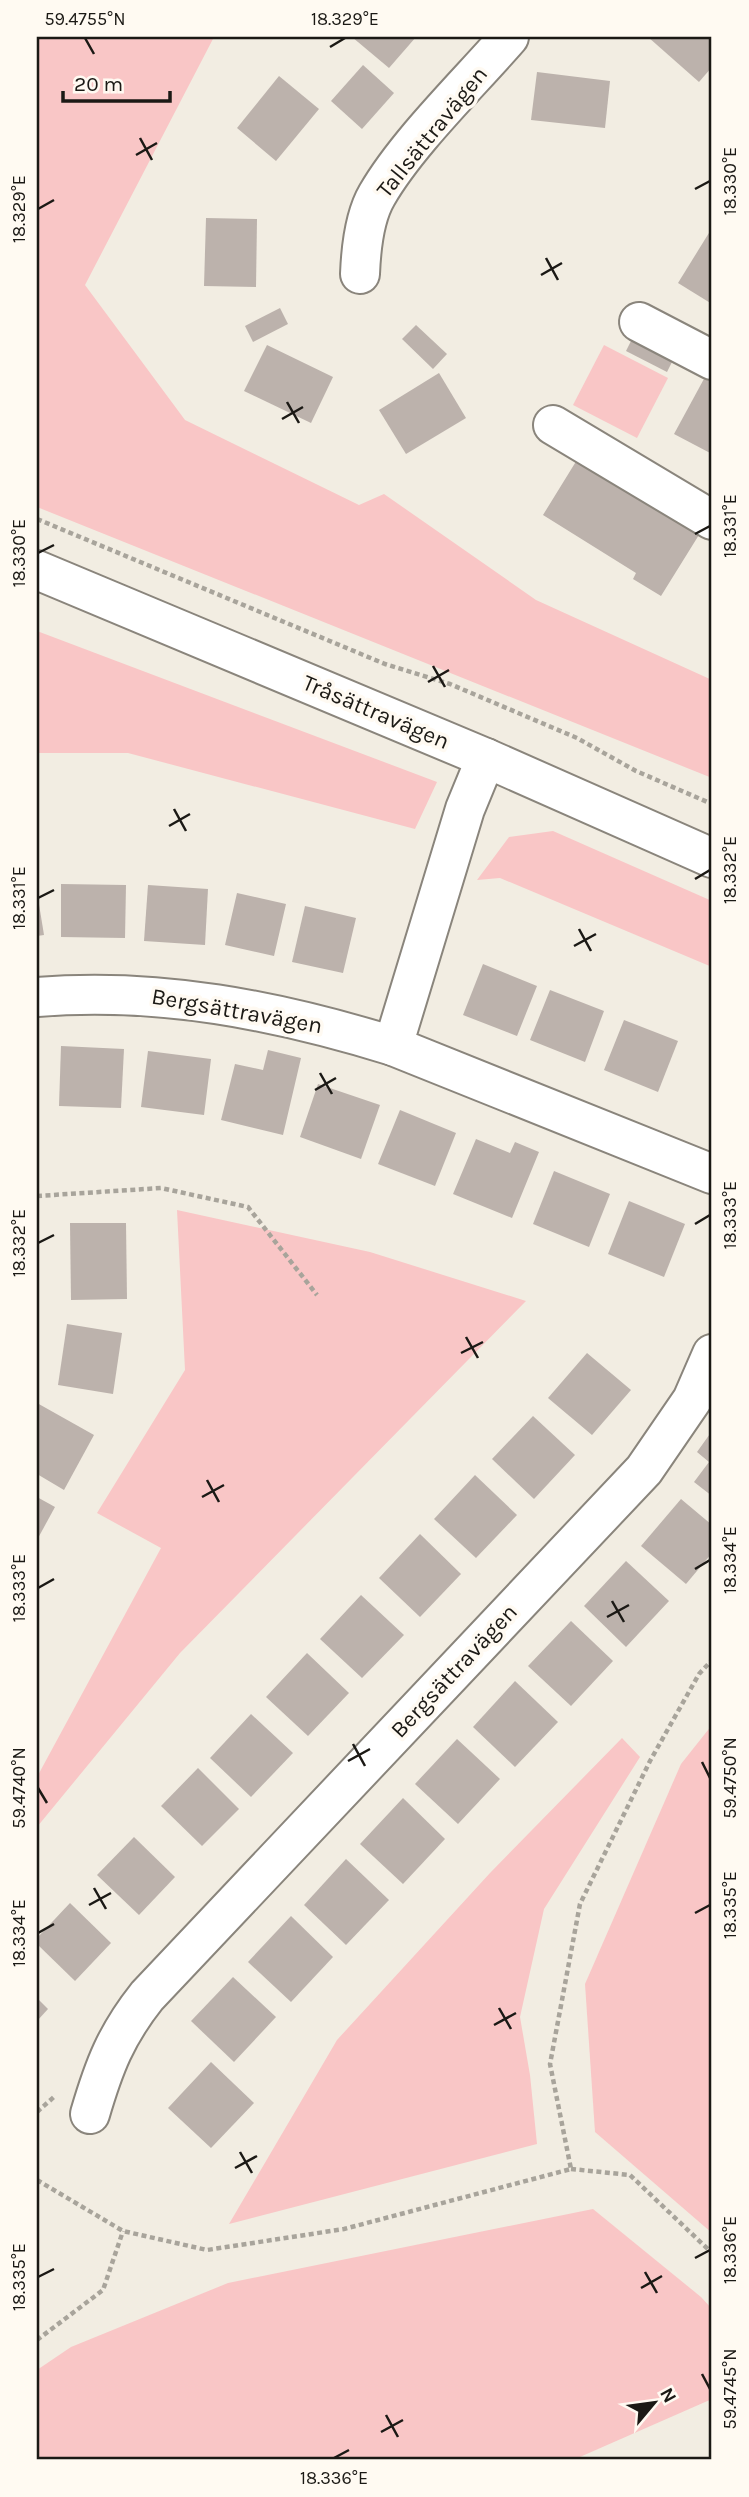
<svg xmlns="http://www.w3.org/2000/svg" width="749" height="2497" font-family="Karla,sans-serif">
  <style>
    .green { fill: #f9c6c6 }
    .building { fill: #bcb2ac }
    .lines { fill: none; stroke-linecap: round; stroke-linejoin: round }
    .minor-casing { stroke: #8a857c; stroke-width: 42 }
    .path { stroke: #a8a49b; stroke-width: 4.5; stroke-dasharray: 5 3.5; stroke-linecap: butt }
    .minor { stroke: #fff; stroke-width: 38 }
    .ticks { fill: none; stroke: #1b1915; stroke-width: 2.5 }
    .labels { text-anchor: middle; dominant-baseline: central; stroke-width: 7; stroke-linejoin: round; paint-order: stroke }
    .street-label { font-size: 23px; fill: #1b1915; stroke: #fffaf2 }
    .neatline { fill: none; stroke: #1b1915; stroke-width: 2.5 }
    .ticks-label { font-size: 18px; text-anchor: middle; fill: #1b1915 }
  </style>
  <rect width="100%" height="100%" fill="#f2ede2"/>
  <g class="green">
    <polygon points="37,37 214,37 85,285 185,420 359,505 384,494 536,600 712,680 712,778 37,507"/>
    <polygon points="604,345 668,378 637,438 573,405"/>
    <polygon points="37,631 437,782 415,829 128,753 37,753"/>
    <polygon points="553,831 712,901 712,967 500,878 477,880 509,837"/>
    <polygon points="177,1210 370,1252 526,1301 180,1653 37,1827 37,1777 161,1548 97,1513 185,1370"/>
    <polygon points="712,1725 712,2233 595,2132 585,1984 681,1764"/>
    <polygon points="622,1738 640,1757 544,1909 520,2017 530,2075 537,2144 229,2224 337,2040 490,1873"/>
    <polygon points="593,2209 701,2297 712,2309 712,2399 573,2460 37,2460 37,2370 71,2347 228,2283"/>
  </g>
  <g class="building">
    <polygon points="352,37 416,37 389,68"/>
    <polygon points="648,37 712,37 712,67 699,82"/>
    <polygon points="363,65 394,93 362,129 331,101"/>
    <polygon points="537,72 610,81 605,128 531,120"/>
    <polygon points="279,76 319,109 276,161 237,128"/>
    <polygon points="206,218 257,219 256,287 204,286"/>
    <polygon points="712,228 712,304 678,283"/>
    <polygon points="280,308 288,324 253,342 245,326"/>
    <polygon points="416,325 447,354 433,369 402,339"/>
    <polygon points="636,331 677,352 667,372 626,351"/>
    <polygon points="267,345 333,377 311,423 244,391"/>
    <polygon points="439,373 466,418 406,454 379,410"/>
    <polygon points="705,377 712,381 712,454 674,434"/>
    <polygon points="580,455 702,530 661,596 633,579 636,573 543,515"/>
    <polygon points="61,884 126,885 125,938 61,937"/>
    <polygon points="148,885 208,889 205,945 144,941"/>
    <polygon points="37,892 44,935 37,936"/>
    <polygon points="237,893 286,904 274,956 225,945"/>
    <polygon points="305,906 356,918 343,973 292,962"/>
    <polygon points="483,964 537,986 517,1036 463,1015"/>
    <polygon points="550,990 604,1011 585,1062 530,1040"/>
    <polygon points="624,1020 678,1041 658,1092 604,1070"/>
    <polygon points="61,1046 124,1049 121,1108 59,1106"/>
    <polygon points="268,1050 301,1058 283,1135 221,1120 235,1064 263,1070"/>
    <polygon points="148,1051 211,1059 204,1115 141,1107"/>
    <polygon points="318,1084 380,1105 361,1159 300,1137"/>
    <polygon points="400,1110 456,1133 435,1186 378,1164"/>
    <polygon points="476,1139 510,1153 515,1142 539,1152 512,1218 453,1194"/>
    <polygon points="554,1171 610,1194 589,1247 533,1224"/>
    <polygon points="629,1201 685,1224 664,1277 608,1254"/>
    <polygon points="70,1223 126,1223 127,1299 71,1300"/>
    <polygon points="67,1324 122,1333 113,1394 58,1385"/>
    <polygon points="587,1353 631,1390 592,1435 548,1398"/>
    <polygon points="37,1403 94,1435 64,1490 37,1474"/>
    <polygon points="533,1416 575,1455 534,1499 492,1459"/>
    <polygon points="712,1431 712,1496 694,1482 709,1462 697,1452"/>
    <polygon points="475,1475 517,1515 476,1558 434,1519"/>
    <polygon points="37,1497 55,1507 37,1540"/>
    <polygon points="681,1499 712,1525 712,1553 686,1584 641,1546"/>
    <polygon points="420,1534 461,1574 420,1617 379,1578"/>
    <polygon points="626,1561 669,1601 626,1647 584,1606"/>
    <polygon points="361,1595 404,1635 362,1678 320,1639"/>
    <polygon points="571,1621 613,1661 571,1706 528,1666"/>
    <polygon points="307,1653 349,1693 308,1736 266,1697"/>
    <polygon points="515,1681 558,1722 515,1767 473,1727"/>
    <polygon points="251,1714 293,1753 251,1797 210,1758"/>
    <polygon points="457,1739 500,1779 458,1824 415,1784"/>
    <polygon points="198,1768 239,1809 202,1846 161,1806"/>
    <polygon points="403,1798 445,1839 403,1884 360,1844"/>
    <polygon points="134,1837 175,1877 139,1915 97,1875"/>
    <polygon points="346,1859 389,1900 346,1945 304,1905"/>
    <polygon points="70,1903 111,1943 75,1981 37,1944 37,1938"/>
    <polygon points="291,1916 333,1957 291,2002 248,1962"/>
    <polygon points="233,1977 276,2017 234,2062 191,2021"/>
    <polygon points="37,1998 48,2009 37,2021"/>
    <polygon points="211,2062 254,2103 211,2148 168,2108"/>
  </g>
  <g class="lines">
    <g class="minor-casing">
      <g id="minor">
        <path d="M360 274C361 249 364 217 377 195 407 143 469 83 509 37"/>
        <polyline points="639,322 712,360"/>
        <polyline points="553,425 712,520"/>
        <polyline points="37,570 486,758 712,858"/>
        <polyline points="486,758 465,809 393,1046 712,1174"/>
        <path d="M37 997C159 987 276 1010 393 1046"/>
        <path d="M90 2114C104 2066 116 2035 147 1996L644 1470 692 1400 712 1354"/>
      </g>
    </g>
    <g class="path">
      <polyline points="37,519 385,664 450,684 577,738 636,771 712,804"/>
      <polyline points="37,1196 161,1188 248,1207 317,1295"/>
      <polyline points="37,2112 55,2096"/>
      <polyline points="571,2169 630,2175 712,2253"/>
      <polyline points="37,2180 123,2231 207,2250 344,2229 571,2169 550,2064 580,1904 650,1761 699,1674 712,1660"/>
      <polyline points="37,2340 103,2290 123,2231"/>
    </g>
    <use href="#minor" class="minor"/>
  </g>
  <path class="ticks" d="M85 38 94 54M330 47 345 38M140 138 152 160M136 155 157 143M695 189 710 181M38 209 54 200M546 258 558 280M541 275 562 263M287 402 299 423M282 419 303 407M695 534 710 526M38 553 54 545M433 666 445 687M428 682 449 670M174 809 186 831M169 826 190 814M695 879 710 870M38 898 54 890M579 929 591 951M574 946 596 934M320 1073 332 1094M315 1090 336 1078M695 1224 710 1215M38 1243 54 1235M466 1337 478 1358M461 1353 483 1342M207 1480 219 1502M202 1497 224 1485M695 1569 710 1560M38 1588 54 1579M612 1601 624 1622M607 1617 629 1605M353 1744 365 1766M348 1761 370 1749M702 1762 710 1778M38 1788 47 1803M94 1888 106 1909M89 1905 111 1893M695 1913 710 1905M38 1933 54 1924M499 2008 511 2029M494 2025 516 2013M240 2152 252 2173M235 2168 257 2156M695 2258 710 2250M645 2272 657 2293M38 2277 54 2269M641 2288 662 2276M702 2374 710 2389M386 2415 398 2437M381 2432 403 2420M334 2458 349 2450"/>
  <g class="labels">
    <g class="street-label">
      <text transform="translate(432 132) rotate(-51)">Tallsättravägen</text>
      <text transform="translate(376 712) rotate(23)">Tråsättravägen</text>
      <text transform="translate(237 1011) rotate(10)">Bergsättravägen</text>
      <text transform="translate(454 1671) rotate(-47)">Bergsättravägen</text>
    </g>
  </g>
  <rect width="749" height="2497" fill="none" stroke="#fffaf2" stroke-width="77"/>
  <g transform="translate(654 2403) rotate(61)" stroke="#fffaf2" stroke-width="5" paint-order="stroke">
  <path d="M0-5L12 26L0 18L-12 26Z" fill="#1b1915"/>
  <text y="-10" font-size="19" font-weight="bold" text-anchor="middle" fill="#1b1915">N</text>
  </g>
  <path d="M63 91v10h107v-10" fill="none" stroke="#1b1915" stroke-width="3.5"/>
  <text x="74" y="91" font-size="21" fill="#1b1915" stroke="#fffaf2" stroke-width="5" paint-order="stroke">20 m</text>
  <rect x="38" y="38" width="672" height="2420" class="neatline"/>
  <g class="ticks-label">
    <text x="85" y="25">59.4755°N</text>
    <text x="345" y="25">18.329°E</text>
    <text transform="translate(730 181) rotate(-90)" y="6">18.330°E</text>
    <text transform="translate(19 209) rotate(-90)" y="6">18.329°E</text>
    <text transform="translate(730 526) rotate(-90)" y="6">18.331°E</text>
    <text transform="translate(19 553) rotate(-90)" y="6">18.330°E</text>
    <text transform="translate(730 870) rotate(-90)" y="6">18.332°E</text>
    <text transform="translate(19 898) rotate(-90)" y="6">18.331°E</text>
    <text transform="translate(730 1215) rotate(-90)" y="6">18.333°E</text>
    <text transform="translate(19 1243) rotate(-90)" y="6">18.332°E</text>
    <text transform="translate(730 1560) rotate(-90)" y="6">18.334°E</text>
    <text transform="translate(19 1588) rotate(-90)" y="6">18.333°E</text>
    <text transform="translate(730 1778) rotate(-90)" y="6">59.4750°N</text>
    <text transform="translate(19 1788) rotate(-90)" y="6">59.4740°N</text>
    <text transform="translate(730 1905) rotate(-90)" y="6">18.335°E</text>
    <text transform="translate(19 1933) rotate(-90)" y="6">18.334°E</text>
    <text transform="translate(730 2250) rotate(-90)" y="6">18.336°E</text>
    <text transform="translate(19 2277) rotate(-90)" y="6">18.335°E</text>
    <text transform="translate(730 2389) rotate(-90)" y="6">59.4745°N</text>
    <text x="334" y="2484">18.336°E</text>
  </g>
</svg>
